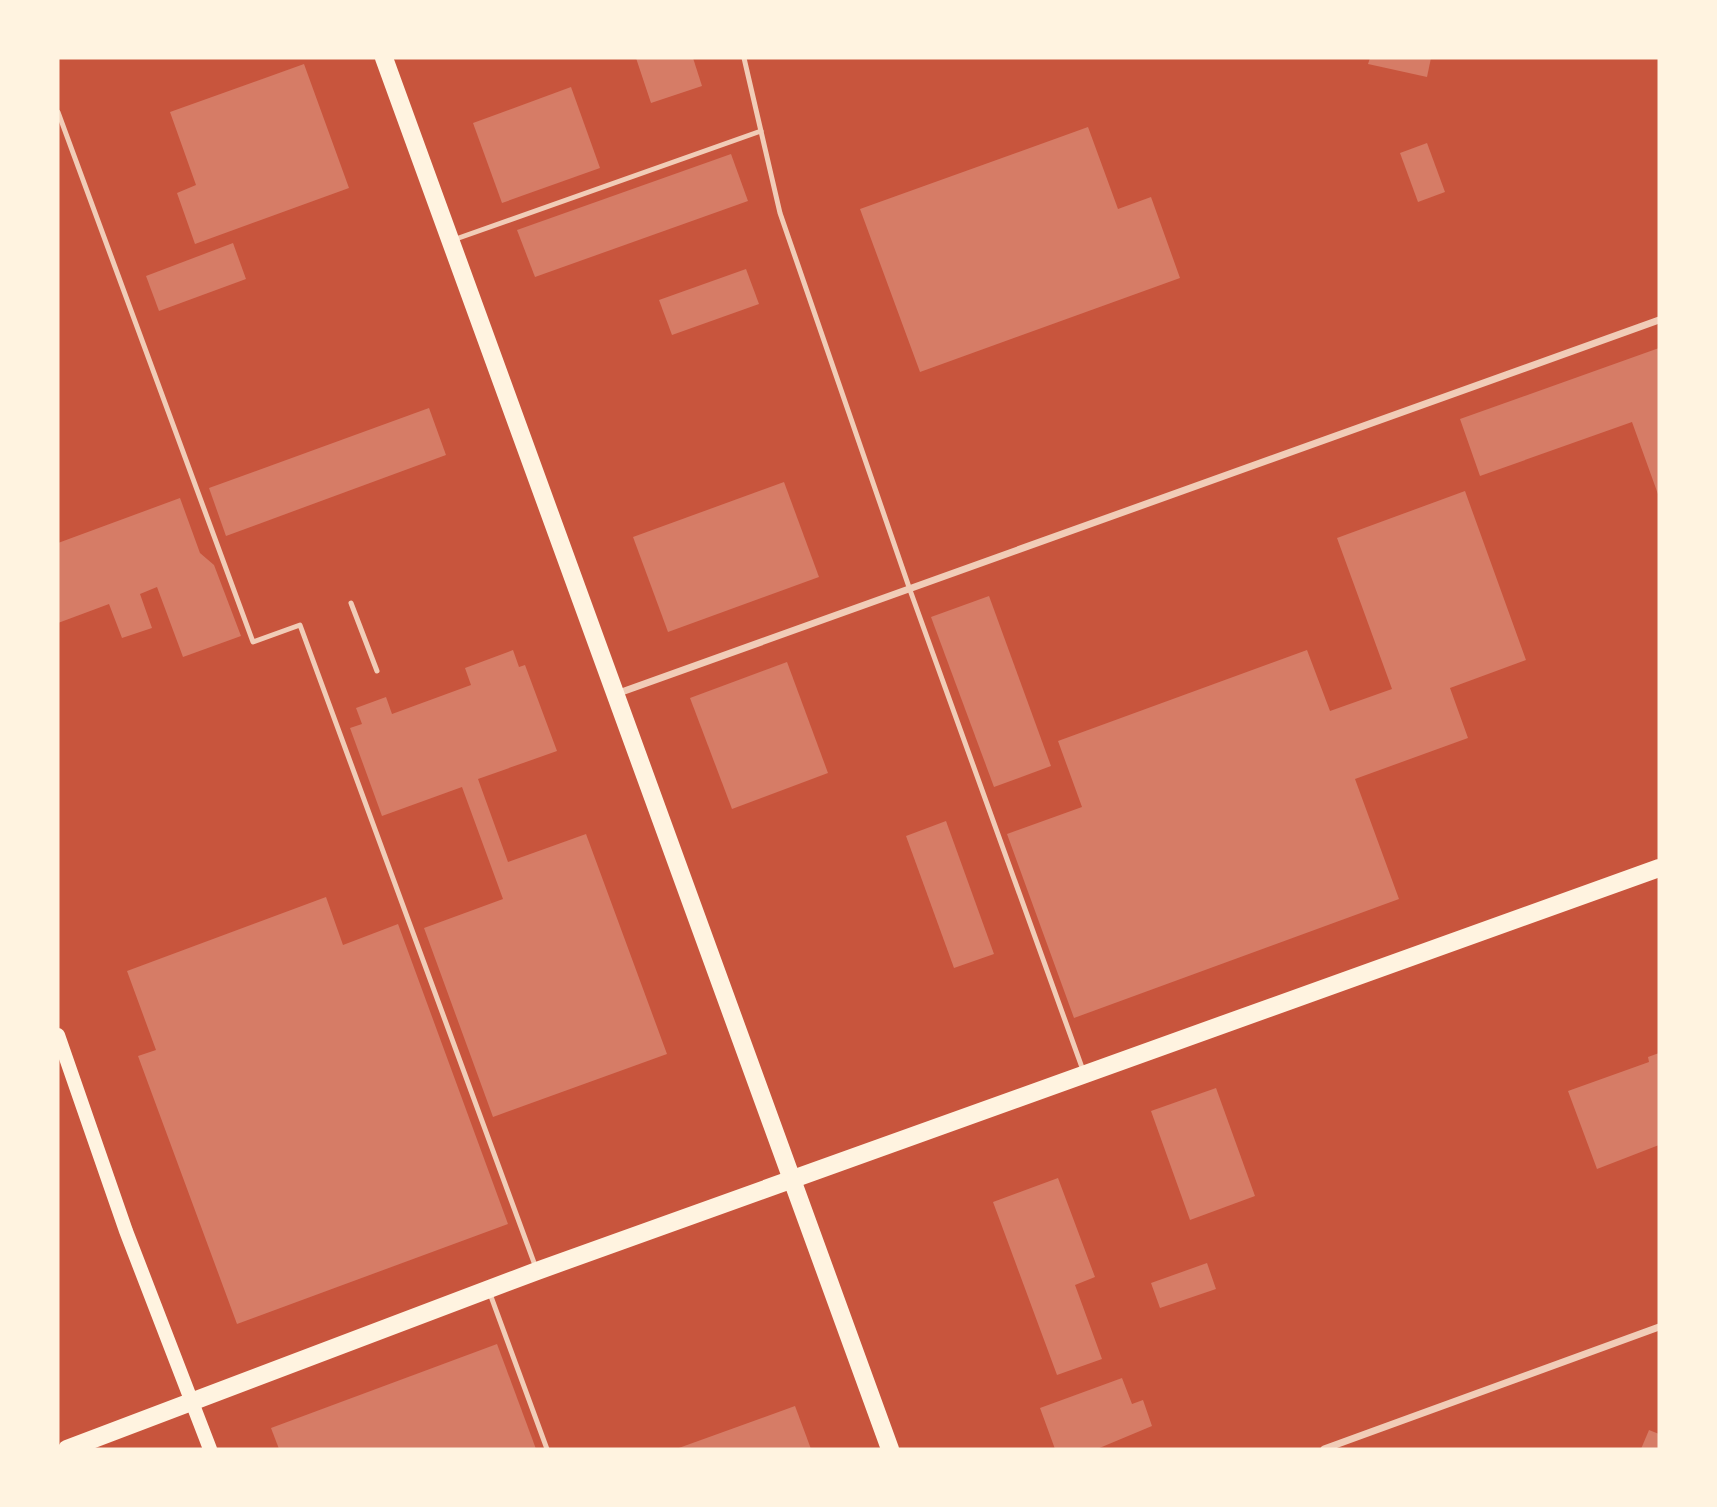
<svg xmlns="http://www.w3.org/2000/svg" width="1717" height="1507" font-family="Montserrat,sans-serif">
  <style>
    .building { fill: #d67c66 }
    .lines { fill: none; stroke-linecap: round; stroke-linejoin: round }
    .service { stroke: #f1ccb7; stroke-width: 5 }
    .minor { stroke: #f1ccb7; stroke-width: 7 }
    .secondary { stroke: #fff3e0; stroke-width: 14 }
    .primary { stroke: #fff3e0; stroke-width: 18 }
  </style>
  <rect width="100%" height="100%" fill="#c8553d"/>
  <g class="building">
    <polygon points="636,58 693,58 702,86 651,103"/>
    <polygon points="1370,58 1431,58 1427,77 1368,64"/>
    <polygon points="304,64 349,188 195,244 177,193 196,185 170,112"/>
    <polygon points="571,87 600,168 502,203 473,123"/>
    <polygon points="1088,127 1118,209 1151,197 1180,278 920,372 860,209"/>
    <polygon points="1427,143 1445,192 1418,202 1400,153"/>
    <polygon points="731,154 748,201 535,277 517,230"/>
    <polygon points="233,243 246,279 159,311 146,276"/>
    <polygon points="746,269 759,304 672,335 659,300"/>
    <polygon points="1659,348 1659,497 1632,422 1480,476 1460,419"/>
    <polygon points="429,408 446,455 226,536 209,488"/>
    <polygon points="784,482 819,577 668,632 633,537"/>
    <polygon points="1465,491 1526,660 1450,688 1468,738 1355,779 1399,899 1074,1018 1007,834 1082,807 1058,741 1307,650 1330,711 1392,689 1337,538"/>
    <polygon points="180,498 200,553 214,565 241,636 183,657 157,587 140,594 152,628 122,638 109,604 58,623 58,543"/>
    <polygon points="989,596 1051,766 994,787 931,617"/>
    <polygon points="513,650 519,667 525,665 557,751 478,779 508,862 586,834 667,1054 493,1117 424,928 503,899 462,787 382,816 350,728 362,724 356,708 386,697 392,714 471,685 465,668"/>
    <polygon points="787,662 828,773 732,809 690,698"/>
    <polygon points="946,821 994,954 954,968 906,836"/>
    <polygon points="326,897 343,945 398,924 508,1224 237,1324 138,1056 156,1050 127,971"/>
    <polygon points="1659,1053 1659,1145 1597,1169 1568,1091 1649,1062 1648,1057"/>
    <polygon points="1216,1088 1255,1196 1190,1220 1151,1111"/>
    <polygon points="1058,1178 1095,1277 1075,1285 1102,1359 1057,1375 993,1202"/>
    <polygon points="1207,1263 1216,1289 1160,1308 1151,1283"/>
    <polygon points="497,1344 536,1449 279,1449 271,1428"/>
    <polygon points="1122,1378 1132,1404 1143,1400 1152,1426 1097,1449 1055,1449 1040,1408"/>
    <polygon points="795,1406 811,1449 676,1449"/>
    <polygon points="1649,1430 1659,1434 1659,1449 1641,1449"/>
  </g>
  <g class="lines">
    <g class="service">
      <polyline points="744,58 780,213 910,590 1084,1073"/>
      <polyline points="58,112 253,642 300,625 536,1268"/>
      <polyline points="453,240 761,131"/>
      <polyline points="351,603 377,671"/>
      <polyline points="489,1291 547,1449"/>
    </g>
    <g class="minor">
      <polyline points="616,694 1659,320"/>
      <polyline points="1324,1449 1659,1327"/>
    </g>
    <polyline class="secondary" points="58,1035 126,1231 210,1449"/>
    <g class="primary">
      <polyline points="384,58 890,1449"/>
      <polyline points="67,1449 537,1271 1659,868"/>
    </g>
  </g>
  <rect width="1717" height="1507" fill="none" stroke="#fff3e0" stroke-width="119"/>
</svg>
